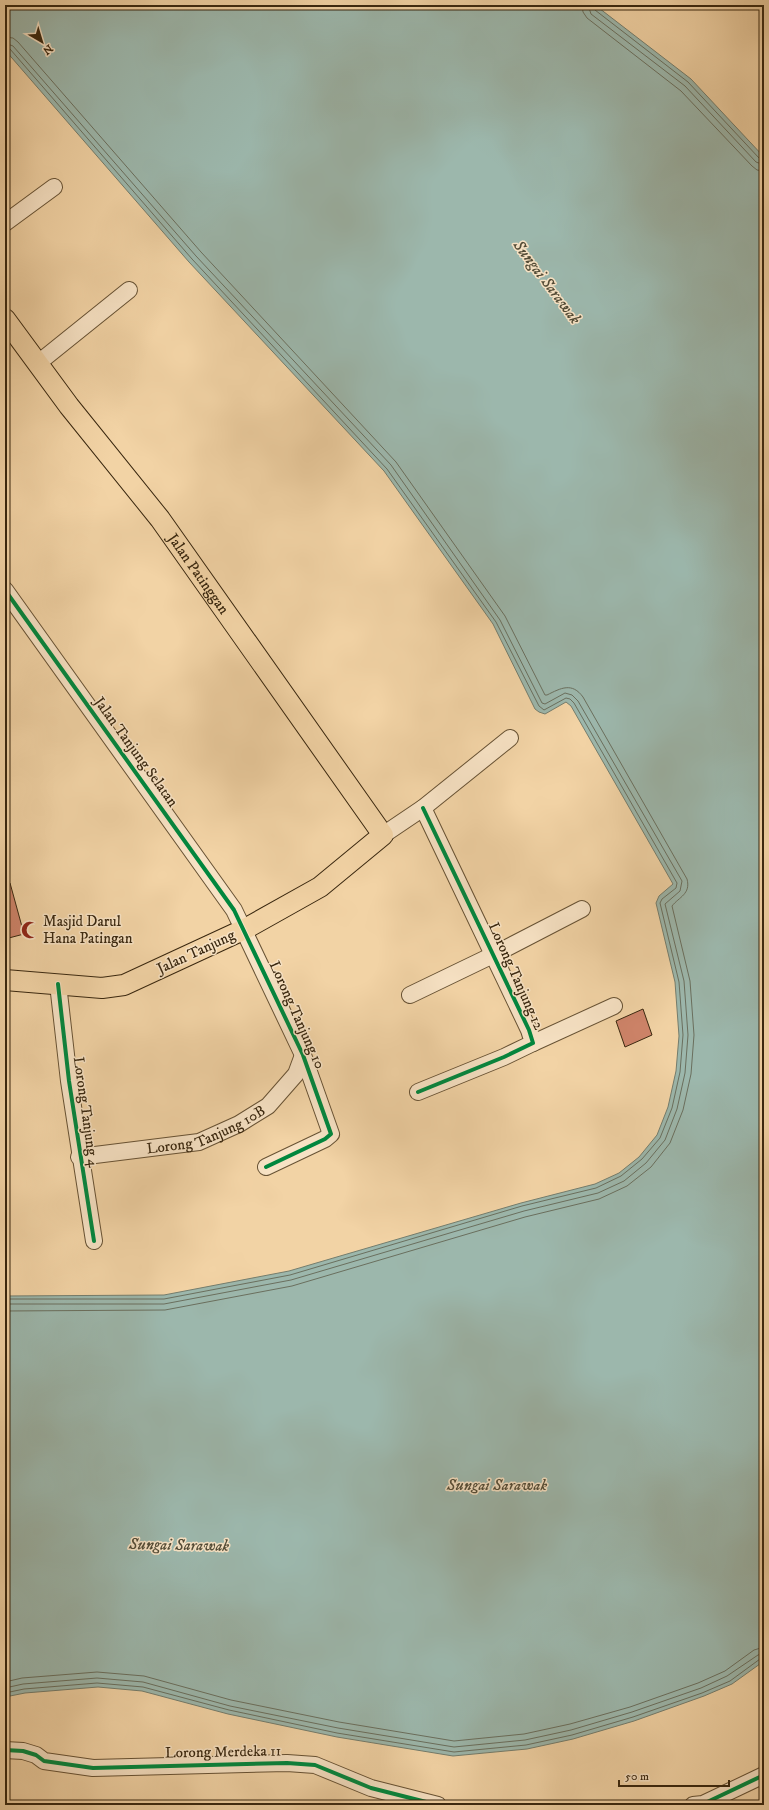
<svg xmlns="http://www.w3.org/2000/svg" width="769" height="1810" font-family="'IM FELL DW Pica',serif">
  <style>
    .water { fill: #9cb7ac; stroke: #747d6d }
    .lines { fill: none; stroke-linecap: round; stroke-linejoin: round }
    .shore { stroke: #6a6f5e; stroke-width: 1 }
    .building { fill: #cf846a; stroke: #39270f }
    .minor-casing { stroke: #675234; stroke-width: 18 }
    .major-casing { stroke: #39270f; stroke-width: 22 }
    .minor { stroke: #f7e2c4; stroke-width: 16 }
    .major { stroke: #f2d3a5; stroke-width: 20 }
    .cycleway-casing { stroke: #f7e2c4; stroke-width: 6 }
    .cycleway { stroke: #00873e; stroke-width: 4 }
    .labels { text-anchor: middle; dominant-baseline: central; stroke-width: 3; stroke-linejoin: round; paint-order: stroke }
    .street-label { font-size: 15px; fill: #39270f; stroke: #f7e2c4 }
    .poi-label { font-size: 15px; fill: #39270f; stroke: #f7e2c4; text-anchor: start }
    .water-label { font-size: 16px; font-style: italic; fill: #524b36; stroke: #f7e2c4 }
  </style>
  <rect width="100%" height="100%" fill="#f2d3a5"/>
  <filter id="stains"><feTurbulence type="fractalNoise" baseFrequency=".005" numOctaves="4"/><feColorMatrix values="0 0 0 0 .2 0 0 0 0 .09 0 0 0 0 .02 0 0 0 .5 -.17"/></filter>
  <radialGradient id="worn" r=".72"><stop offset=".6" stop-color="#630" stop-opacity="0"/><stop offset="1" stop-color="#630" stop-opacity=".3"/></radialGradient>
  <polygon class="water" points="5,5 595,5 691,79 764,157 764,1661 732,1684 704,1696 634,1721 573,1739 527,1749 453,1756 337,1737 228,1714 142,1691 98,1687 25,1693 5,1697 5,1296 164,1295 289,1271 521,1203 595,1184 619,1173 639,1157 657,1135 668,1107 676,1071 679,1036 675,982 656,903 659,896 673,884 571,706 566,702 545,714 539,712 535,709 493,624 384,471 189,262 5,50"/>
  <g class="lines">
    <g class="shore">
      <polyline points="582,5 583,12 587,18 681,91 752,166 757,170 764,171"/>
      <polyline points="588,5 591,14 685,86 756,162 764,165"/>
      <polyline points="593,5 595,10 688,82 759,158 764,160"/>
      <path d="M5 37 13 38 18 42 201 252 396 462 505 616 545 695H547C561 688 572 682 583 697L687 879C691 894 679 897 672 906L690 981 694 1035 691 1074 683 1110 670 1143 651 1167 627 1186 599 1199 525 1217 292 1286 165 1310 5 1311"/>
      <polyline points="5,43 13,46 196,256 391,465 500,620 542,703 545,704 565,693 572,695 578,701 682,881 680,891 665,904 684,981 688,1035 685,1073 677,1109 665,1140 646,1163 624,1181 598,1193 524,1211 291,1280 164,1304 5,1304"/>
      <polyline points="5,48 10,49 192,259 387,469 496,622 539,706 544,710 566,698 570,699 574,703 677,883 676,888 662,899 660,903 679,982 683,1035 680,1072 672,1108 660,1138 642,1159 621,1176 596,1188 522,1206 290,1275 164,1299 5,1299"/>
      <polyline points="5,1682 22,1678 97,1672 144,1676 231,1700 339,1722 454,1741 524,1734 570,1724 630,1707 698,1683 725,1671 754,1650 764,1647"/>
      <polyline points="5,1688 23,1684 97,1678 143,1682 230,1706 338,1728 454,1747 525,1740 571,1730 632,1712 701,1688 727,1676 758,1655 764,1653"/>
      <polyline points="5,1693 24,1689 97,1683 143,1687 229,1710 337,1733 454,1752 526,1745 572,1735 633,1717 702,1693 730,1681 760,1659 764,1658"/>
    </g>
  </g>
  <g class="building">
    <polygon points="10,883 24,934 5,939 5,884"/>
    <polygon points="643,1009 652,1035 625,1047 616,1021"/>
  </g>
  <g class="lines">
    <g class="minor-casing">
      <g id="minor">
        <polyline points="5,223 54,187"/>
        <polyline points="37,364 129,290"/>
        <polyline points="5,590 234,910 303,1055 331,1134 325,1139 266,1167"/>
        <polyline points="383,835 423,808 510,738"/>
        <polyline points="58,984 69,1081 94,1241"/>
        <polyline points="410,995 493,955 582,909"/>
        <polyline points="533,1043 614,1006"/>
        <polyline points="418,1092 504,1057 533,1043 529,1030 423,808"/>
        <path id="s1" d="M79 1157 199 1142 239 1124 268 1106 296 1074 303 1055"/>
        <polyline points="5,1750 23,1751 36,1755 44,1761 93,1768 287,1763 315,1765 371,1788 438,1805"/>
        <polyline points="693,1805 703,1804 764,1775"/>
      </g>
    </g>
    <g class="major-casing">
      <g id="major">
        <path id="s2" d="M5 319 69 406 160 519 383 835 320 887 245 929 124 985 102 988 5 980"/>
      </g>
    </g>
    <use href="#minor" class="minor"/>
    <use href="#major" class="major"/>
    <g class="cycleway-casing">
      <g id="cycleway">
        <polyline points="5,590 234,910 303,1055 331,1134 325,1139 266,1167"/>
        <polyline points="58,984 69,1081 94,1241"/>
        <polyline points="418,1092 504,1057 533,1043 529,1030 423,808"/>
        <polyline points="5,1750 23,1751 36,1755 44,1761 93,1768 287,1763 315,1765 371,1788 438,1805"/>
        <polyline points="693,1805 703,1804 764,1775"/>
      </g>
    </g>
    <use href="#cycleway" class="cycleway"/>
  </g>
  <defs>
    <g id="mosque-bare" transform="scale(1.38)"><path d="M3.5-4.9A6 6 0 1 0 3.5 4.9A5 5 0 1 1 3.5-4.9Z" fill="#8f2418" stroke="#f7e2c4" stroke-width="2.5" paint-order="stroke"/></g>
  </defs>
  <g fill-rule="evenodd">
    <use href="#mosque-bare" x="30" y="930"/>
  </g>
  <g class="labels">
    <g class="street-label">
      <text stroke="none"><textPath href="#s2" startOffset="320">Jalan Patinggan</textPath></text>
      <text transform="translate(136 752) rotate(54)">Jalan Tanjung Selatan</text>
      <text transform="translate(196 952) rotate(-25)">Jalan Tanjung</text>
      <text transform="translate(516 976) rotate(66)">Lorong Tanjung 12</text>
      <text transform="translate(297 1015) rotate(66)">Lorong Tanjung 10</text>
      <text transform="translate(86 1112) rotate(82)">Lorong Tanjung 4</text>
      <text stroke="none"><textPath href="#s1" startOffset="131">Lorong Tanjung 10B</textPath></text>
      <text transform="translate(223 1752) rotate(-1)">Lorong Merdeka 11</text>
    </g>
    <g class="poi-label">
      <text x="43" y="921">Masjid Darul<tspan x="43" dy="17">Hana Patingan</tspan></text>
    </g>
    <g class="water-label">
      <text transform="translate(547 282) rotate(53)">Sungai Sarawak</text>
      <text x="497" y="1485">Sungai Sarawak</text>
      <text transform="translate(179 1545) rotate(1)">Sungai Sarawak</text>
    </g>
  </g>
  <rect width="769" height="1810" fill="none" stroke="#f2d3a5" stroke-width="20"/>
  <rect x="6" y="6" width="757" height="1798" fill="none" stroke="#39270f" stroke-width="2"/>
  <rect x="10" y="10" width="749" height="1790" fill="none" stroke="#39270f"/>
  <g transform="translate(42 42) rotate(142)" stroke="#f7e2c4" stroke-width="3" paint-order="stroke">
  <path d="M0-3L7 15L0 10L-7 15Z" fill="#39270f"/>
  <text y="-6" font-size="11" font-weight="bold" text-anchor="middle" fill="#39270f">N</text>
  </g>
  <path d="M619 1780v6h110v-6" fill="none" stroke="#39270f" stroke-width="2"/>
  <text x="625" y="1780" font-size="12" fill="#39270f" stroke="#f7e2c4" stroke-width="3" paint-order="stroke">50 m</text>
  <rect width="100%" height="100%" filter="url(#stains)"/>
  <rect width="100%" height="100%" fill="url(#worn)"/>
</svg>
